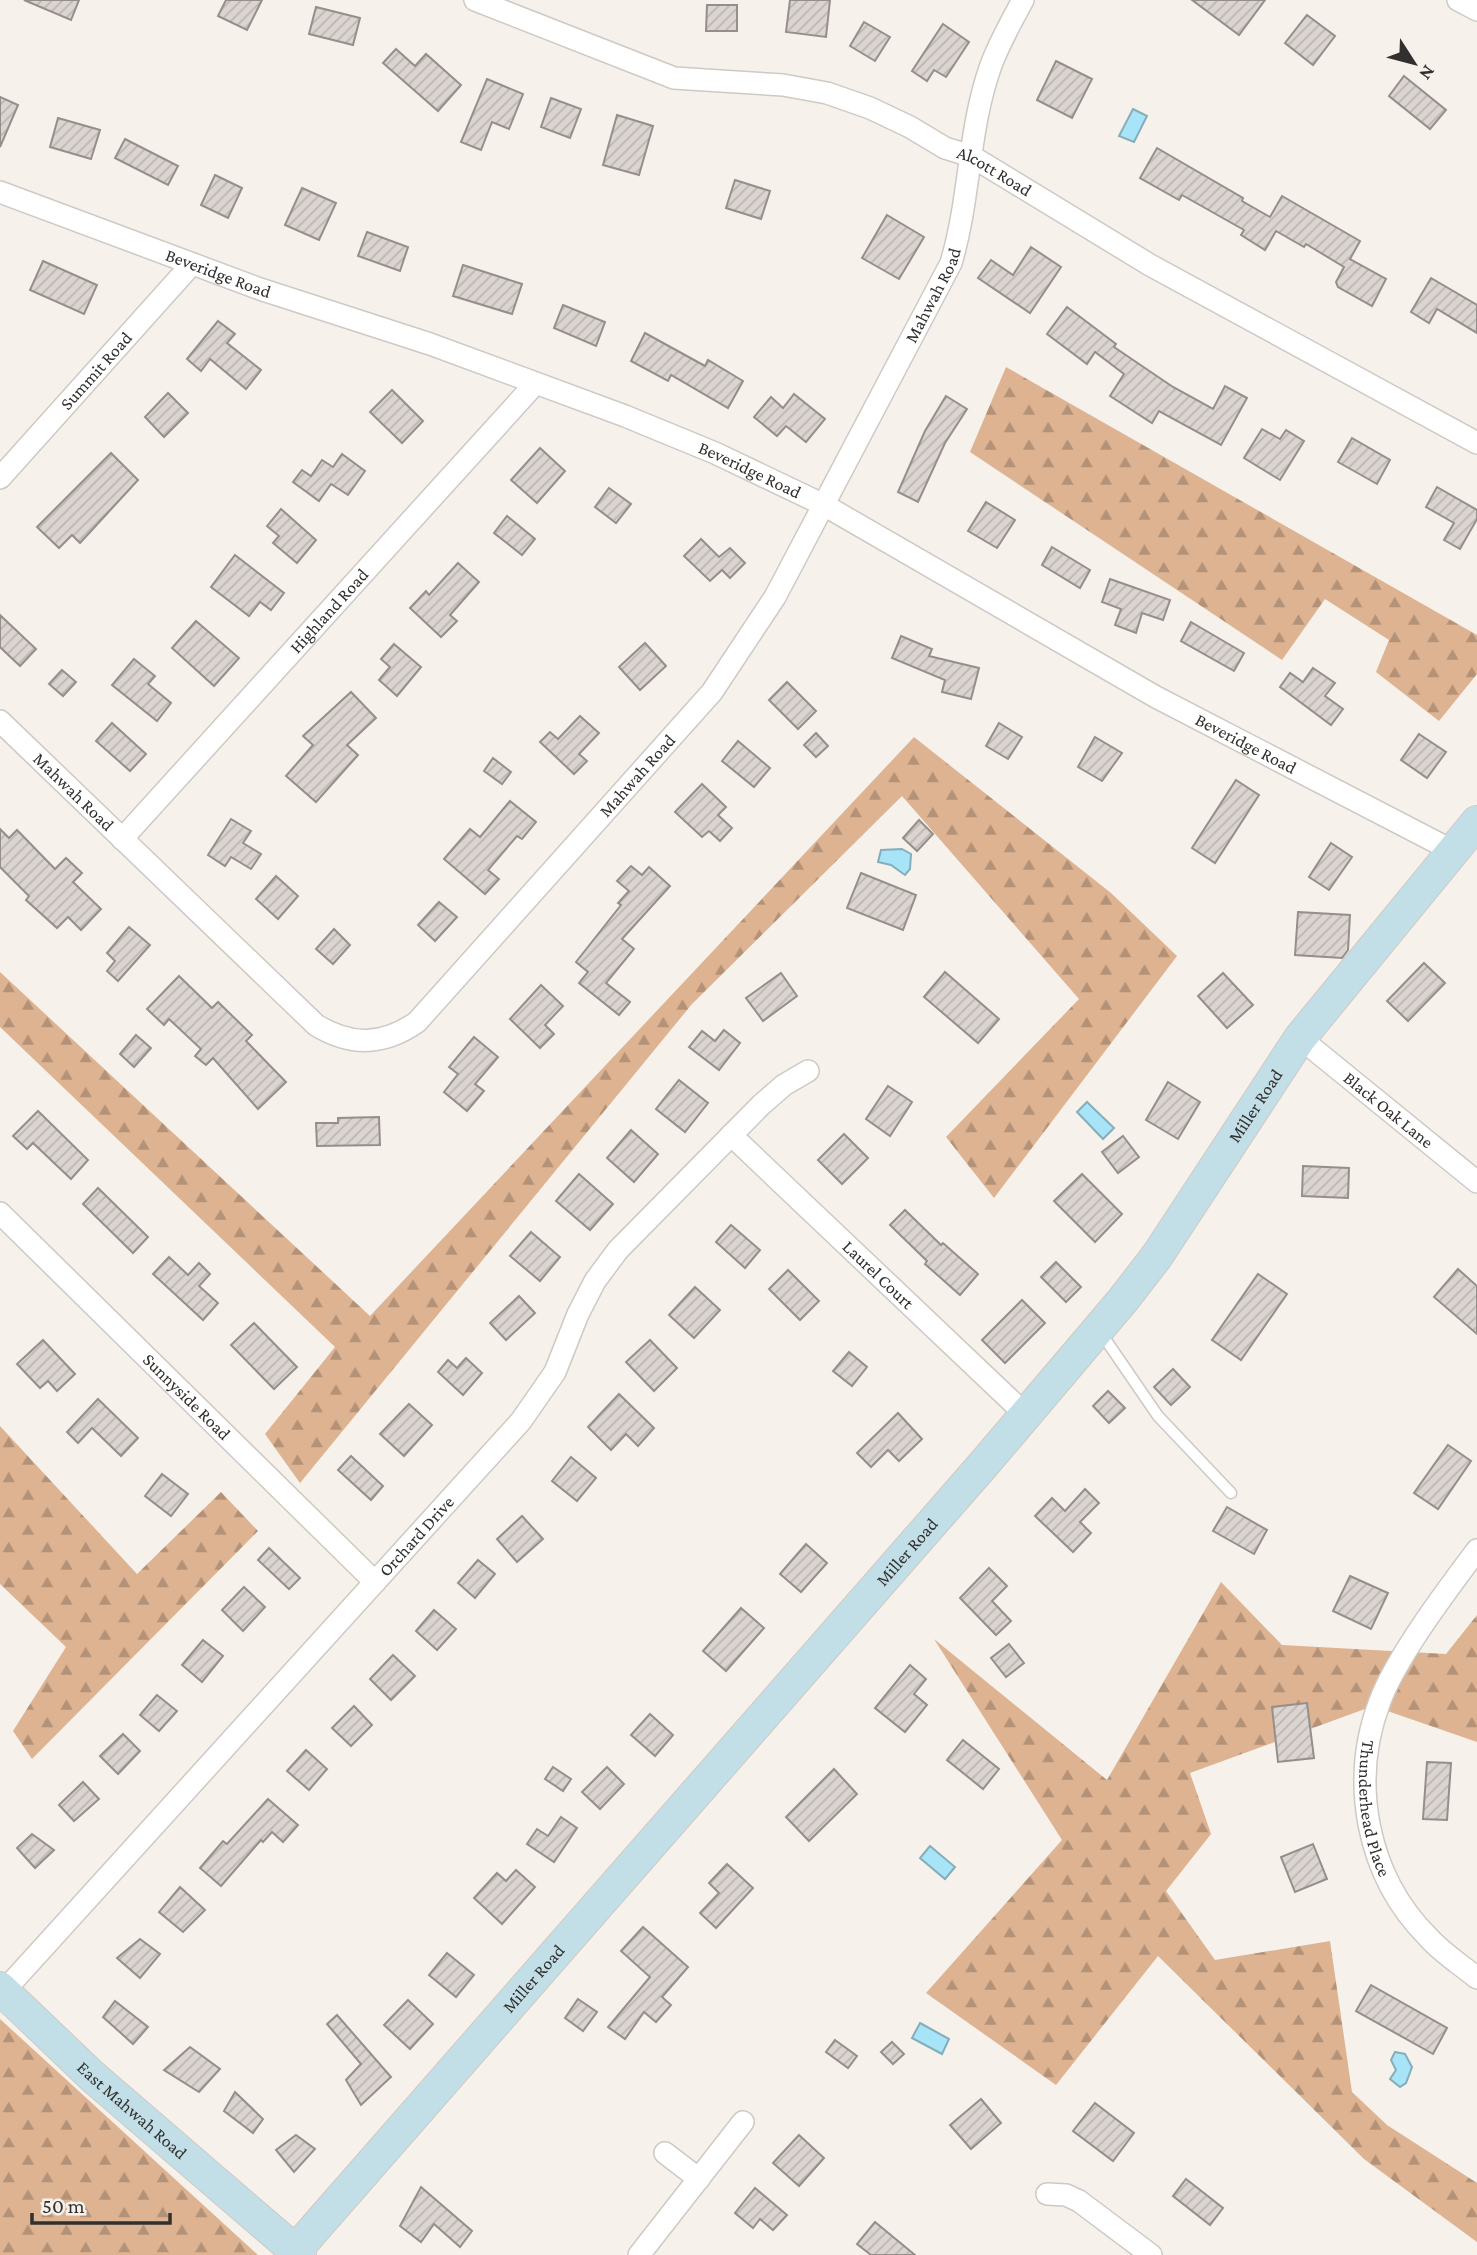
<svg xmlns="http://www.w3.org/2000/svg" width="1477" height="2255" font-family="'Crimson Pro',serif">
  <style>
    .forest { fill: url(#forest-firs) }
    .water { fill: #a8e4f8; stroke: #85aebb; stroke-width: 2 }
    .building { fill: url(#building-hatch); stroke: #958f8b; stroke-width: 2 }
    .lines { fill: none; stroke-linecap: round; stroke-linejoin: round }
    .lane-casing { stroke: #cfc9c4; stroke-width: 13 }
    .street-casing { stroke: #cfc9c4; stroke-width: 24 }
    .secondary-casing { stroke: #cfc9c4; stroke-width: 34 }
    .lane { stroke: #fff; stroke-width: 10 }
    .street { stroke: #fff; stroke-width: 21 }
    .secondary { stroke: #c2dfe8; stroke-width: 32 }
    .labels { text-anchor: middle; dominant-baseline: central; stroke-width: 5; stroke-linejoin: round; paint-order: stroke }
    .street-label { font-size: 18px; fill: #32302e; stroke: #f7f1ec }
  </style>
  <defs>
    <pattern id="forest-firs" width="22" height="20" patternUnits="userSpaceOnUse" patternTransform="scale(1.75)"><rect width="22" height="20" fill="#ddb392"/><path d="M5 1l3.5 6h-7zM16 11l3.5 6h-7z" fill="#b49278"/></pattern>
    <pattern id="building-hatch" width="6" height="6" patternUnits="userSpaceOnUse" patternTransform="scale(1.75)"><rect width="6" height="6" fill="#dbd4d0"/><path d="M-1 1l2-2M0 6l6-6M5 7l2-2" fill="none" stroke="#bcb6b3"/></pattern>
  </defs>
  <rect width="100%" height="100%" fill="#f7f1ec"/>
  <g class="forest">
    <polygon points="1006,367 1477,635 1477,674 1439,721 1376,672 1389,640 1325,599 1282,660 970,452"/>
    <polygon points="914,737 1111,893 1177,956 994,1198 946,1137 1079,999 902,796 692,1004 300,1483 265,1434 335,1347 0,1027 0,972 370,1316"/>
    <polygon points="0,1426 137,1574 221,1492 258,1531 32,1759 13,1731 66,1647 0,1584"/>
    <polygon points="1221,1582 1282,1645 1446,1654 1477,1615 1477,1742 1373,1706 1190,1773 1211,1834 1166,1891 1215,1960 1330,1941 1352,2092 1387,2125 1477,2183 1477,2242 1364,2159 1158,1956 1056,2085 926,1993 1062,1840 934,1639 1107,1780"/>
    <polygon points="0,2019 258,2255 259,2255 0,2255"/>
  </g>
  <g class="water">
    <polygon points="1133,109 1147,116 1134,142 1119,136"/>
    <polygon points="902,849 911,854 910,869 905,875 891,865 878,862 881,850"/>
    <polygon points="1087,1102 1114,1128 1103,1139 1077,1112"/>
    <polygon points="930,1846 955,1867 945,1879 920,1858"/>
    <polygon points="920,2023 949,2039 942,2054 912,2038"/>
    <polygon points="1395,2052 1405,2054 1412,2067 1406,2083 1400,2087 1390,2079 1396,2070 1391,2060"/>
  </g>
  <g class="building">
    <polygon points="24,0 79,0 71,20"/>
    <polygon points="226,0 262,0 247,30 218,16"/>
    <polygon points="790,0 830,0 826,37 786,32"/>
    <polygon points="1192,0 1265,0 1239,35"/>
    <polygon points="707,5 737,5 737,31 706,31"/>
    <polygon points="316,7 360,18 353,45 309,34"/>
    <polygon points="1307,15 1335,36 1313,65 1285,43"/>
    <polygon points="864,22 890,37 875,61 850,46"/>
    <polygon points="943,24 969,42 946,77 934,70 927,81 912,71"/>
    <polygon points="396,49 415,66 426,54 461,85 438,111 383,63"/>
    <polygon points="1056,61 1092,79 1072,118 1037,100"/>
    <polygon points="1404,76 1446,110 1430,129 1389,96"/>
    <polygon points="487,79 523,94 509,129 492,122 481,150 461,142"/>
    <polygon points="0,97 18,105 0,147"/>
    <polygon points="551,98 581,109 570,138 541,127"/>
    <polygon points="617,115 653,126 639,175 603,165"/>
    <polygon points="58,118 100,130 91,159 50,147"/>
    <polygon points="125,139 178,166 168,185 115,158"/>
    <polygon points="1157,148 1243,198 1242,201 1270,217 1282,196 1360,241 1350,259 1386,279 1372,306 1338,287 1336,282 1344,267 1306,244 1304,247 1276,231 1265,250 1241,235 1244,230 1182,195 1179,200 1140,178"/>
    <polygon points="215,175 242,188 228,218 201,205"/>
    <polygon points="735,180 770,191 761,219 726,208"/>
    <polygon points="302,188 336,203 319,240 285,225"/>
    <polygon points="887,215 924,237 899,279 862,258"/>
    <polygon points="367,232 408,247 400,271 358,256"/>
    <polygon points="1031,247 1061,267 1030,313 978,278 991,260 1013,275"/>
    <polygon points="43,261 97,285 84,314 30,290"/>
    <polygon points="463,265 522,284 512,314 453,296"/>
    <polygon points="1431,278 1477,305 1477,333 1437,309 1429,323 1411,312"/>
    <polygon points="563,305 605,322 596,346 554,328"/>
    <polygon points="1067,307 1116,344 1114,347 1173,387 1213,409 1225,386 1247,398 1221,445 1159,411 1152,423 1110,396 1124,374 1095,352 1087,364 1047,334"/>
    <polygon points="218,321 235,334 227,343 261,370 246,389 210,359 201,371 187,359"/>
    <polygon points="645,333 705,366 708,360 743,381 728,408 671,375 668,381 631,361"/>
    <polygon points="392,390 423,421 402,443 370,412"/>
    <polygon points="168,393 188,413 164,437 145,417"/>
    <polygon points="794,394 825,419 806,442 786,426 777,436 754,417 771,397 783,408"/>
    <polygon points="946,396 967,409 945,443 918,502 898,492 925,431"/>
    <polygon points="1262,429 1280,439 1286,430 1304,441 1280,480 1244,458"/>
    <polygon points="1352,438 1390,460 1377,484 1338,462"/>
    <polygon points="540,448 565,471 537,503 511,480"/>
    <polygon points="111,453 138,480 80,543 72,535 59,548 37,527"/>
    <polygon points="342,454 365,471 348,495 331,484 319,501 293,482 302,470 311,476 322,460 333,467"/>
    <polygon points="1437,487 1477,510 1477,519 1460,549 1444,540 1454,523 1426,507"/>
    <polygon points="609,488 631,504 616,523 595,507"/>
    <polygon points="986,502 1015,520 997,548 968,531"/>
    <polygon points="281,509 316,540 297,563 273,543 279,536 267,526"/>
    <polygon points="507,516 535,539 522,555 494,533"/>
    <polygon points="701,539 719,557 730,548 745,563 730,578 722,570 710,581 684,556"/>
    <polygon points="1052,547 1090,570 1080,588 1042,565"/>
    <polygon points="235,555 284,593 271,610 260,602 249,616 211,587"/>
    <polygon points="458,563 479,582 450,615 457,621 441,637 410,608 426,591 429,595"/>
    <polygon points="1110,579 1170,600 1163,620 1142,613 1136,633 1115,625 1121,609 1102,602"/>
    <polygon points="0,615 36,649 20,666 0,647"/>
    <polygon points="196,621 239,658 214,686 172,648"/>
    <polygon points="1191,622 1244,653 1234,671 1181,641"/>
    <polygon points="901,636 932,649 929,656 979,668 971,699 942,692 945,680 892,658"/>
    <polygon points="645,643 666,666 640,690 619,667"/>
    <polygon points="394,644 421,667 397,696 379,680 390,667 381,659"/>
    <polygon points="134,659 155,676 148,684 171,703 157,721 112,685"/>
    <polygon points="1313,668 1335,683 1325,696 1343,709 1331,725 1280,687 1290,673 1303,682"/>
    <polygon points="62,670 76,682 63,696 49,684"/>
    <polygon points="787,682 816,711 798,729 769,700"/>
    <polygon points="351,692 376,718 347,745 358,755 316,802 286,776 313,745 303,736"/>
    <polygon points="580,716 599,733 579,754 587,761 574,774 540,742 550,732 558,739"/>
    <polygon points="112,723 146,754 130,771 96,741"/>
    <polygon points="999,723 1022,737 1008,759 986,746"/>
    <polygon points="816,733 828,746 816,757 804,745"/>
    <polygon points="1419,734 1446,752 1427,778 1401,760"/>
    <polygon points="1095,737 1122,753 1102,781 1078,767"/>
    <polygon points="738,741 770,768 754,787 722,761"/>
    <polygon points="493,758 511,772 502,784 484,771"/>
    <polygon points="1236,780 1259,795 1215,863 1192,848"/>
    <polygon points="702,784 726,807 718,815 732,828 720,841 709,831 702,837 675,812"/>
    <polygon points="510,801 536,822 522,839 517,836 488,870 499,879 485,894 444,859 470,829 480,837"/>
    <polygon points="231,819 251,831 243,843 261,854 251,869 231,857 225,866 208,855"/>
    <polygon points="919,820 933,834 917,851 903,838"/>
    <polygon points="0,829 9,838 17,830 55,869 66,858 82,873 73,882 101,909 81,930 68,917 57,928 26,900 29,896 0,867"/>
    <polygon points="1331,843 1352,857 1329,890 1309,877"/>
    <polygon points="631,866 642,875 649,867 670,886 622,939 634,949 606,983 630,1002 619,1015 579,983 588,972 576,962 621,905 618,903 629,891 617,881"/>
    <polygon points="861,873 916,895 903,930 847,908"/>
    <polygon points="276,876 298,896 278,919 256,899"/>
    <polygon points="439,902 457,917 435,941 418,925"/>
    <polygon points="1298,912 1350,915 1348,950 1342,958 1295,955"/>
    <polygon points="129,927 150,945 118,981 107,971 115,961 107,953"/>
    <polygon points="334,929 350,945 333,964 316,949"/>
    <polygon points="1424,963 1445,983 1408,1021 1387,1001"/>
    <polygon points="945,972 999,1019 978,1043 924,997"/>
    <polygon points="781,973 797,996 763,1021 746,998"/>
    <polygon points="1223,973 1253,1005 1227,1028 1198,996"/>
    <polygon points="179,976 212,1008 218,1002 252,1035 246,1041 286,1082 258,1109 213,1058 206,1065 195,1056 201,1049 169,1019 164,1025 147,1009"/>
    <polygon points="541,985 563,1006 545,1025 554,1034 540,1048 510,1019"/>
    <polygon points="724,1030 740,1043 719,1070 689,1047 702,1031 715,1041"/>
    <polygon points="136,1035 151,1048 134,1067 120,1054"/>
    <polygon points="474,1037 498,1057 475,1084 484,1091 467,1111 444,1092 458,1074 449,1067"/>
    <polygon points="679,1080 708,1103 685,1132 656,1109"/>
    <polygon points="1168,1082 1200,1102 1178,1139 1146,1120"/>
    <polygon points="888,1086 912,1102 890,1136 866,1119"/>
    <polygon points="38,1111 88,1160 71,1179 33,1143 27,1149 13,1136"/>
    <polygon points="379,1117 380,1145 317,1146 316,1123 338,1123 338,1118"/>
    <polygon points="631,1130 658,1154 634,1182 607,1158"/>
    <polygon points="844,1134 868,1158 842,1184 818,1160"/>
    <polygon points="1123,1136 1139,1157 1118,1173 1102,1152"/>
    <polygon points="1303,1166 1349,1168 1348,1198 1302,1196"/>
    <polygon points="579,1174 613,1204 590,1230 556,1201"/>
    <polygon points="1082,1174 1122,1214 1095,1242 1054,1201"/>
    <polygon points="98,1188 148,1237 133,1253 83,1204"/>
    <polygon points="905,1210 941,1245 943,1243 978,1274 960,1295 925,1264 927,1261 890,1225"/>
    <polygon points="731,1225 760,1250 745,1268 716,1242"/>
    <polygon points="531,1232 560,1257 540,1281 510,1256"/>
    <polygon points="169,1257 188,1275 199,1263 210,1274 199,1286 218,1303 203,1320 153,1274"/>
    <polygon points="1056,1262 1081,1287 1066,1302 1041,1277"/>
    <polygon points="1458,1269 1477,1286 1477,1334 1434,1297"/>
    <polygon points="788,1270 819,1301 800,1320 769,1289"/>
    <polygon points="1258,1274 1287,1294 1241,1360 1212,1340"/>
    <polygon points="695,1287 720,1310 694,1338 669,1315"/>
    <polygon points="519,1296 535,1313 506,1340 490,1323"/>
    <polygon points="1022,1300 1045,1323 1005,1363 982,1340"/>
    <polygon points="254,1323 297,1367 274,1389 231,1345"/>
    <polygon points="43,1340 75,1374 57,1391 48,1381 40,1388 17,1364"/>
    <polygon points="650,1340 677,1368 654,1391 626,1362"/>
    <polygon points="849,1352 867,1367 852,1386 833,1371"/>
    <polygon points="466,1358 482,1373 463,1395 438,1372 448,1360 457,1368"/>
    <polygon points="1173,1369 1190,1387 1171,1405 1154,1387"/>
    <polygon points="1108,1391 1125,1408 1109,1423 1093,1406"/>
    <polygon points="619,1394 654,1428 638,1446 626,1434 611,1450 588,1427"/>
    <polygon points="98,1399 138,1438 121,1456 92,1428 78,1443 67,1432"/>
    <polygon points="409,1404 432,1425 404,1456 380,1434"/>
    <polygon points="898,1413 922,1439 899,1461 888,1450 871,1467 857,1453"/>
    <polygon points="1448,1445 1471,1461 1438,1509 1414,1493"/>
    <polygon points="351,1456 383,1486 371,1500 338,1470"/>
    <polygon points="571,1457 596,1478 577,1501 552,1481"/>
    <polygon points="162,1474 188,1494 171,1516 145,1496"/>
    <polygon points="1085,1489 1099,1503 1080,1522 1091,1533 1073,1552 1035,1516 1052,1498 1065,1511"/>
    <polygon points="1227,1507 1267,1530 1254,1554 1213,1531"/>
    <polygon points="522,1516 543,1539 517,1562 497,1539"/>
    <polygon points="806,1544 827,1563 801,1592 780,1574"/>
    <polygon points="269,1548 300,1578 289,1589 258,1560"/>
    <polygon points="478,1560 495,1574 475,1598 458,1583"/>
    <polygon points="989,1568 1007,1586 992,1601 1011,1621 996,1635 960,1598"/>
    <polygon points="1350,1576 1388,1593 1371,1629 1333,1611"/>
    <polygon points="244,1587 265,1607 243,1631 222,1610"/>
    <polygon points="741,1608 764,1628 726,1671 703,1651"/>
    <polygon points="434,1610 456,1629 437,1650 416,1631"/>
    <polygon points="203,1640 223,1656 202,1682 182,1665"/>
    <polygon points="1009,1644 1024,1663 1006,1677 991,1658"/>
    <polygon points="393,1655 415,1676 391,1700 370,1679"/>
    <polygon points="910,1665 926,1679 914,1694 927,1705 905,1732 875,1708"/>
    <polygon points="157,1695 177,1711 159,1731 140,1715"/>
    <polygon points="1307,1703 1314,1758 1278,1762 1272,1707"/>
    <polygon points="354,1706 372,1725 351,1746 332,1728"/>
    <polygon points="650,1714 673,1735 655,1756 631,1735"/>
    <polygon points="123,1734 140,1751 118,1774 100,1756"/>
    <polygon points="963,1740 999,1769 983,1789 947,1760"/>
    <polygon points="306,1750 327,1769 309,1790 287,1771"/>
    <polygon points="1427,1762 1451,1763 1447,1820 1423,1819"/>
    <polygon points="553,1767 571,1779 563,1791 545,1779"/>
    <polygon points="607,1767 624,1784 600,1809 582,1792"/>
    <polygon points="834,1769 857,1794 809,1841 786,1817"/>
    <polygon points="83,1782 99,1799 74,1821 59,1805"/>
    <polygon points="268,1799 298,1825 283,1842 272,1832 263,1842 261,1840 221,1886 200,1868 223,1841 227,1844"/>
    <polygon points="561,1817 577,1828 554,1862 527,1844 537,1829 548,1836"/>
    <polygon points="32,1834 54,1850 35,1868 17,1848"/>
    <polygon points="1313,1844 1327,1879 1295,1892 1281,1857"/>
    <polygon points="727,1864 753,1888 716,1928 700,1913 719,1893 709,1883"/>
    <polygon points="516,1870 535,1887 502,1924 474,1898 497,1873 506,1881"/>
    <polygon points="180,1887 205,1910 183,1932 159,1912"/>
    <polygon points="643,1927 688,1967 662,1997 671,2005 656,2022 644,2012 625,2039 608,2027 650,1977 621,1951"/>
    <polygon points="140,1939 160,1954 140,1978 117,1958"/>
    <polygon points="447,1953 474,1975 456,1997 429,1975"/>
    <polygon points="1371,1985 1447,2028 1433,2054 1356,2011"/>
    <polygon points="578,1999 597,2012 583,2031 565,2018"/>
    <polygon points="408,2000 433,2024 410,2049 384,2025"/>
    <polygon points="115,2001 148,2027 133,2044 103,2017"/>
    <polygon points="337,2015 391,2077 361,2105 346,2080 361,2064 327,2024"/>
    <polygon points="835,2040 857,2056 848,2068 826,2052"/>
    <polygon points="892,2042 904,2054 893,2064 881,2052"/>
    <polygon points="190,2047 220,2069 199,2092 164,2070"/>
    <polygon points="235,2092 263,2119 253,2133 224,2111"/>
    <polygon points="981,2099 1001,2123 971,2149 950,2125"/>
    <polygon points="1095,2103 1134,2133 1113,2161 1073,2131"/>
    <polygon points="296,2135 315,2149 294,2172 276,2150"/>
    <polygon points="799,2135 824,2158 799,2186 773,2163"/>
    <polygon points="1186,2179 1223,2208 1210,2225 1173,2196"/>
    <polygon points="421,2187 472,2231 460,2247 434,2224 421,2242 400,2226"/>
    <polygon points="755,2188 787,2215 773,2230 760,2219 753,2228 735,2213"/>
    <polygon points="875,2222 915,2255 871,2255 857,2244"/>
  </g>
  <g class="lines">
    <g class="lane-casing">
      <polyline id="lane" points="1101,1333 1158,1416 1231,1493"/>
    </g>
    <g class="street-casing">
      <g id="street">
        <path id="s1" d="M475 0 674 78 783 85 827 93 870 108 910 127 945 148 971 156 1150 265 1477 443"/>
        <polyline points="1458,0 1477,10"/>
        <path id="s2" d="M0 192 260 289 430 344 625 416 715 453 824 505 1156 697 1453 851"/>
        <path id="s3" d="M0 478 192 264"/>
        <path id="s4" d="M0 721 316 1025C350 1046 383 1046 417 1022L712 692 775 597 951 263C970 200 968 131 990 68 998 45 1011 22 1023 0"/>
        <path id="s5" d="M122 839 535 384"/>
        <path id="s6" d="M1300 1038 1477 1182"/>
        <path id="s7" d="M731 1135 1025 1414"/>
        <path id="s8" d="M0 1213 375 1582"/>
        <path id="s9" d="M1477 1550C1447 1590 1397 1656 1380 1701 1349 1782 1367 1876 1428 1937 1442 1953 1460 1964 1477 1978"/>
        <path id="s10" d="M4 1991 521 1421 555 1372 578 1314 595 1281 618 1250 761 1105 784 1085 808 1071"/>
        <polyline points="665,2153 699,2179"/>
        <polyline points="1047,2194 1066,2195 1079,2201 1151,2255"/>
        <polyline points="639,2255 743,2122"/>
      </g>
    </g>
    <g class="secondary-casing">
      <g id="secondary">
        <path id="s11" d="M0 1988 92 2076 300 2255"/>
        <path id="s12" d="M295 2251 983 1465 1123 1300 1157 1256 1300 1038 1477 822"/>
      </g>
    </g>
    <use href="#lane" class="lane"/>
    <use href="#street" class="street"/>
    <use href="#secondary" class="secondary"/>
  </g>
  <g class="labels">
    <g class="street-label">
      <text stroke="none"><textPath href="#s1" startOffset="553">Alcott Road</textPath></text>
      <text stroke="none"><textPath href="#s2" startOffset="233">Beveridge Road</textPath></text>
      <text stroke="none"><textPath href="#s4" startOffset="1444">Mahwah Road</textPath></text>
      <text stroke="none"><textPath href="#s3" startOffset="144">Summit Road</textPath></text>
      <text stroke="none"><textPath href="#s2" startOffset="800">Beveridge Road</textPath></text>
      <text stroke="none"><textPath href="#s5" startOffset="308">Highland Road</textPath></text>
      <text stroke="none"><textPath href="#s2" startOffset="1367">Beveridge Road</textPath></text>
      <text stroke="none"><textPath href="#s4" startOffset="877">Mahwah Road</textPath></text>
      <text stroke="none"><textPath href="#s4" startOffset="102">Mahwah Road</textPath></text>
      <text stroke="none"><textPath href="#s12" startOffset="1496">Miller Road</textPath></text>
      <text stroke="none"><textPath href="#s6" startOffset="114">Black Oak Lane</textPath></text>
      <text stroke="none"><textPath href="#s7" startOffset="203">Laurel Court</textPath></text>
      <text stroke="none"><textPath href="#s8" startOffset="262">Sunnyside Road</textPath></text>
      <text stroke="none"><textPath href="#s10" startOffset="614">Orchard Drive</textPath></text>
      <text stroke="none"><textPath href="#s12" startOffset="929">Miller Road</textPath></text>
      <text stroke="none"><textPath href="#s9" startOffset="290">Thunderhead Place</textPath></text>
      <text stroke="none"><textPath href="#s12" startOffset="362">Miller Road</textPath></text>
      <text stroke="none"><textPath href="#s11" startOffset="180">East Mahwah Road</textPath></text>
    </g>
  </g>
  <g transform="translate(1414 63) rotate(126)" stroke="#f7f1ec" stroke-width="5" paint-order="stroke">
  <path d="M0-5L12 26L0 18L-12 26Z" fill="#32302e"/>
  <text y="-10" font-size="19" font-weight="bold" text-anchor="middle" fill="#32302e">N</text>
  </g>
  <path d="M32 2213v10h138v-10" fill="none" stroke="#32302e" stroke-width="3.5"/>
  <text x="42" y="2213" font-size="21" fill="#32302e" stroke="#f7f1ec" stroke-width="5" paint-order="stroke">50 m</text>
</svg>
